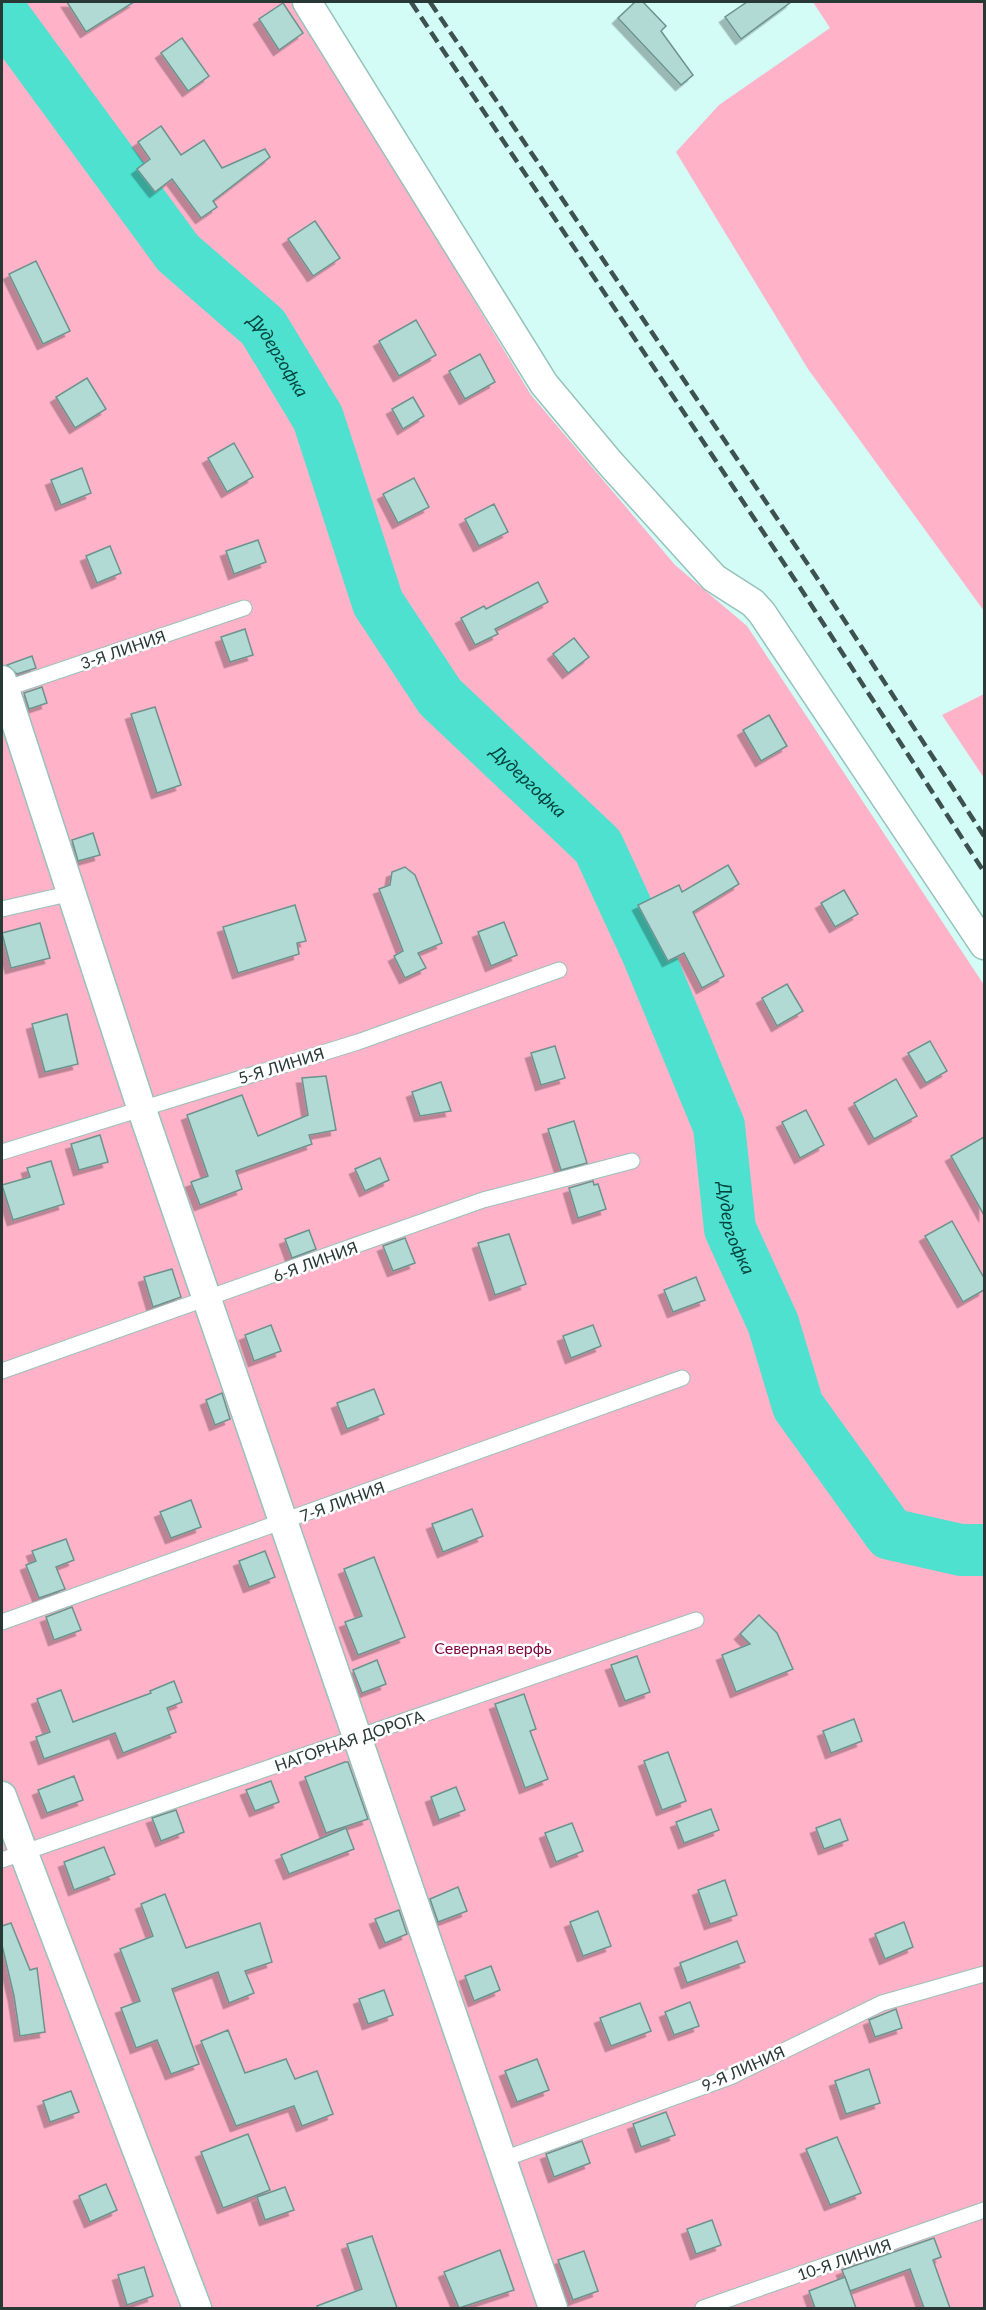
<svg xmlns="http://www.w3.org/2000/svg" width="986" height="2310" font-family="Lato,sans-serif">
  <style>
    .green { fill: #ffb2c8 }
    .lines { fill: none; stroke-linecap: round; stroke-linejoin: round }
    .river { stroke: #4ee1d0; stroke-width: 52 }
    .building { fill: #b0dad3; stroke: #6c938d; stroke-width: 1.5; filter: url(#shadow) }
    .service-casing { stroke: #98c1ba; stroke-width: 17 }
    .minor-casing { stroke: #98c1ba; stroke-width: 31 }
    .service { stroke: #fff; stroke-width: 15 }
    .minor { stroke: #fff; stroke-width: 28 }
    .rail { stroke: #3d514e; stroke-width: 4.5; stroke-dasharray: 12 6; stroke-linecap: butt }
    .labels { text-anchor: middle; dominant-baseline: central; stroke-width: 5; stroke-linejoin: round; paint-order: stroke }
    .street-label { font-size: 16px; fill: #273835; stroke: #fff }
    .park-label { font-size: 16px; fill: #820743; stroke: #fff }
    .water-label { font-size: 18px; font-style: italic; fill: #00453f; stroke: #fff }
  </style>
  <defs>
    <filter id="shadow"><feDropShadow dx="-5.5" dy="5.5" stdDeviation="0" flood-color="#0004"/></filter>
  </defs>
  <rect width="100%" height="100%" fill="#d2fcf5"/>
  <g class="green">
    <polygon points="2,2 294,2 531,395 675,565 747,626 984,985 984,2308 2,2308"/>
    <polygon points="813,2 984,2 984,611 808,369 676,152 719,105 830,28"/>
    <polygon points="984,694 984,778 942,715"/>
  </g>
  <g class="lines">
    <path class="river" id="s1" d="M2 13 178 253 263 327 318 418 378 603 440 697 598 846 647 952 719 1126 730 1229 773 1323 798 1406 890 1534 961 1550H984"/>
  </g>
  <g class="building">
    <polygon points="67,2 134,2 86,32"/>
    <polygon points="635,2 643,2 666,26 661,31 693,75 681,85 618,18"/>
    <polygon points="747,2 791,2 741,39 725,17"/>
    <polygon points="283,3 303,33 279,50 259,19"/>
    <polygon points="182,38 209,76 188,91 161,53"/>
    <polygon points="161,126 181,155 204,140 222,168 265,149 270,157 213,201 217,207 201,218 172,179 155,192 137,169 150,159 138,142"/>
    <polygon points="315,221 340,258 313,276 288,239"/>
    <polygon points="36,261 70,331 43,344 9,274"/>
    <polygon points="416,320 436,355 399,376 379,341"/>
    <polygon points="480,354 495,382 465,399 449,371"/>
    <polygon points="87,378 106,409 75,428 56,397"/>
    <polygon points="413,397 424,416 403,429 392,409"/>
    <polygon points="234,443 253,477 227,492 208,458"/>
    <polygon points="82,468 91,493 61,505 51,480"/>
    <polygon points="414,478 429,507 398,523 383,494"/>
    <polygon points="494,504 508,532 479,546 465,519"/>
    <polygon points="258,540 266,562 234,574 226,551"/>
    <polygon points="110,546 121,573 97,583 86,556"/>
    <polygon points="538,582 548,602 495,629 498,634 475,645 461,618 484,606 486,609"/>
    <polygon points="245,629 253,655 230,662 221,637"/>
    <polygon points="574,638 589,657 568,673 553,654"/>
    <polygon points="32,656 36,668 17,674 7,665"/>
    <polygon points="42,687 47,703 29,709 24,693"/>
    <polygon points="155,707 181,785 157,793 131,714"/>
    <polygon points="769,715 787,746 761,761 743,730"/>
    <polygon points="93,833 100,855 78,861 72,840"/>
    <polygon points="728,865 739,884 693,912 724,976 702,988 684,953 668,961 638,905 679,885 682,892"/>
    <polygon points="405,867 415,875 442,943 418,953 426,968 405,978 394,956 403,951 379,889 390,885 392,872"/>
    <polygon points="844,890 858,914 835,927 821,903"/>
    <polygon points="295,905 306,941 297,943 299,954 238,973 223,927"/>
    <polygon points="504,922 517,955 491,966 478,932"/>
    <polygon points="40,923 50,958 11,968 2,933"/>
    <polygon points="787,984 803,1011 777,1026 762,998"/>
    <polygon points="67,1014 78,1064 45,1072 32,1024"/>
    <polygon points="930,1041 947,1071 926,1083 908,1053"/>
    <polygon points="555,1046 565,1078 541,1085 531,1053"/>
    <polygon points="326,1076 336,1130 309,1135 312,1144 236,1171 242,1189 200,1205 191,1182 208,1176 187,1115 242,1095 258,1136 308,1115 302,1078"/>
    <polygon points="896,1079 917,1116 874,1139 854,1103"/>
    <polygon points="441,1082 451,1111 420,1116 412,1092"/>
    <polygon points="806,1110 824,1145 800,1158 782,1122"/>
    <polygon points="574,1121 587,1163 561,1170 548,1129"/>
    <polygon points="100,1135 108,1162 79,1170 71,1144"/>
    <polygon points="984,1137 984,1215 951,1156"/>
    <polygon points="380,1158 389,1180 365,1191 355,1169"/>
    <polygon points="51,1161 64,1204 13,1220 2,1185 30,1177 27,1168"/>
    <polygon points="593,1181 594,1185 598,1184 606,1209 578,1218 569,1188"/>
    <polygon points="952,1221 984,1278 984,1290 963,1302 925,1236"/>
    <polygon points="309,1230 316,1249 292,1258 285,1239"/>
    <polygon points="509,1234 526,1284 495,1295 478,1243"/>
    <polygon points="405,1238 415,1263 393,1271 383,1246"/>
    <polygon points="172,1269 181,1297 153,1307 144,1277"/>
    <polygon points="696,1277 705,1300 673,1312 664,1290"/>
    <polygon points="271,1325 281,1351 254,1361 245,1335"/>
    <polygon points="593,1325 601,1346 571,1358 563,1336"/>
    <polygon points="374,1389 384,1414 347,1429 337,1403"/>
    <polygon points="222,1393 230,1419 215,1425 206,1400"/>
    <polygon points="191,1500 201,1527 171,1538 160,1512"/>
    <polygon points="472,1509 483,1536 443,1552 432,1524"/>
    <polygon points="66,1539 74,1560 56,1567 65,1589 39,1598 26,1565 36,1561 32,1551"/>
    <polygon points="265,1551 275,1577 249,1587 239,1561"/>
    <polygon points="374,1557 405,1637 358,1655 345,1622 362,1616 344,1569"/>
    <polygon points="72,1607 81,1630 54,1640 46,1617"/>
    <polygon points="759,1615 777,1633 793,1669 736,1692 722,1655 750,1644 740,1634"/>
    <polygon points="637,1656 650,1692 625,1701 611,1665"/>
    <polygon points="377,1660 386,1684 362,1693 353,1670"/>
    <polygon points="174,1681 182,1702 167,1708 176,1732 123,1753 115,1733 44,1759 36,1737 50,1732 37,1699 61,1690 73,1722 151,1693 150,1691"/>
    <polygon points="524,1694 536,1729 530,1731 548,1779 525,1788 495,1704"/>
    <polygon points="854,1719 862,1741 831,1753 823,1731"/>
    <polygon points="668,1752 686,1801 662,1810 644,1761"/>
    <polygon points="345,1762 348,1762 368,1819 326,1833 305,1777"/>
    <polygon points="74,1776 83,1800 47,1813 38,1790"/>
    <polygon points="271,1781 279,1802 255,1811 246,1790"/>
    <polygon points="456,1787 465,1810 439,1820 431,1797"/>
    <polygon points="711,1809 719,1830 684,1843 676,1822"/>
    <polygon points="176,1810 184,1832 161,1841 152,1818"/>
    <polygon points="840,1819 848,1840 824,1849 816,1828"/>
    <polygon points="572,1823 583,1851 556,1862 545,1833"/>
    <polygon points="346,1828 354,1849 289,1874 281,1855"/>
    <polygon points="104,1847 115,1874 74,1890 64,1862"/>
    <polygon points="725,1880 737,1915 710,1924 698,1890"/>
    <polygon points="458,1887 467,1911 438,1922 430,1899"/>
    <polygon points="165,1894 186,1948 260,1923 272,1962 245,1971 254,1993 229,2003 218,1972 172,1989 199,2064 171,2074 157,2040 136,2048 121,2008 140,2001 120,1949 153,1936 141,1904"/>
    <polygon points="399,1910 407,1934 385,1943 375,1919"/>
    <polygon points="598,1911 611,1946 583,1956 570,1922"/>
    <polygon points="904,1922 913,1947 885,1959 875,1934"/>
    <polygon points="11,1923 30,1970 37,1968 45,2032 20,2036 14,1996 2,1945 2,1926"/>
    <polygon points="737,1941 745,1962 687,1983 680,1963"/>
    <polygon points="491,1966 500,1990 474,2001 465,1976"/>
    <polygon points="384,1990 393,2015 368,2024 359,1999"/>
    <polygon points="690,2002 699,2026 674,2035 665,2012"/>
    <polygon points="640,2003 651,2031 611,2046 600,2018"/>
    <polygon points="896,2009 902,2028 875,2037 869,2020"/>
    <polygon points="228,2030 245,2073 286,2059 295,2079 317,2071 333,2114 302,2126 294,2106 236,2126 201,2041"/>
    <polygon points="537,2059 549,2090 517,2102 505,2071"/>
    <polygon points="869,2069 880,2103 846,2114 835,2081"/>
    <polygon points="71,2091 79,2112 50,2122 43,2101"/>
    <polygon points="666,2112 675,2135 641,2147 633,2124"/>
    <polygon points="248,2134 270,2190 223,2208 201,2152"/>
    <polygon points="837,2137 861,2193 830,2205 806,2149"/>
    <polygon points="582,2141 590,2163 554,2177 546,2154"/>
    <polygon points="106,2184 117,2210 90,2222 79,2196"/>
    <polygon points="285,2187 294,2210 265,2220 257,2197"/>
    <polygon points="712,2220 721,2245 696,2254 687,2229"/>
    <polygon points="372,2236 397,2308 318,2308 317,2306 362,2289 347,2244"/>
    <polygon points="934,2238 941,2257 933,2260 950,2308 924,2308 910,2269 850,2291 842,2270"/>
    <polygon points="500,2250 514,2290 459,2308 444,2272"/>
    <polygon points="584,2251 598,2291 573,2300 558,2260"/>
    <polygon points="144,2267 153,2296 127,2305 118,2275"/>
    <polygon points="845,2277 856,2308 815,2308 809,2291"/>
  </g>
  <g class="lines">
    <g class="service-casing">
      <g id="service">
        <polyline points="2,690 244,608"/>
        <polyline points="2,909 72,893"/>
        <polyline points="2,1152 358,1042 559,970"/>
        <polyline points="2,1371 483,1200 632,1161"/>
        <polyline points="2,1622 682,1378"/>
        <polyline points="2,1860 696,1620"/>
        <polyline points="501,2160 730,2077 882,2003 984,1974"/>
        <polyline points="703,2308 984,2210"/>
      </g>
    </g>
    <g class="minor-casing">
      <g id="minor">
        <polyline points="307,2 544,384 610,463 714,578 753,603 762,613 984,945"/>
        <polyline points="2,680 141,1107 553,2308"/>
        <polyline points="2,1796 197,2308"/>
      </g>
    </g>
    <use href="#service" class="service"/>
    <use href="#minor" class="minor"/>
    <g class="rail">
      <polyline points="411,2 799,586 984,872"/>
      <polyline points="430,2 815,575 984,836"/>
    </g>
  </g>
  <g class="labels">
    <g class="street-label">
      <text transform="translate(123 649) rotate(-19)">3-Я ЛИНИЯ</text>
      <text transform="translate(281 1065) rotate(-17)">5-Я ЛИНИЯ</text>
      <text transform="translate(315 1261) rotate(-20)">6-Я ЛИНИЯ</text>
      <text transform="translate(342 1501) rotate(-20)">7-Я ЛИНИЯ</text>
      <text transform="translate(349 1740) rotate(-19)">НАГОРНАЯ ДОРОГА</text>
      <text transform="translate(743 2068) rotate(-24)">9-Я ЛИНИЯ</text>
      <text transform="translate(844 2259) rotate(-19)">10-Я ЛИНИЯ</text>
    </g>
    <g class="park-label">
      <text x="493" y="1647">Северная верфь</text>
    </g>
    <g class="water-label">
      <text stroke="none"><textPath href="#s1" startOffset="442">Дудергофка</textPath></text>
      <text stroke="none"><textPath href="#s1" startOffset="946">Дудергофка</textPath></text>
      <text stroke="none"><textPath href="#s1" startOffset="1450">Дудергофка</textPath></text>
    </g>
  </g>
  <rect width="986" height="2310" fill="none" stroke="#273835" stroke-width="6"/>
</svg>
